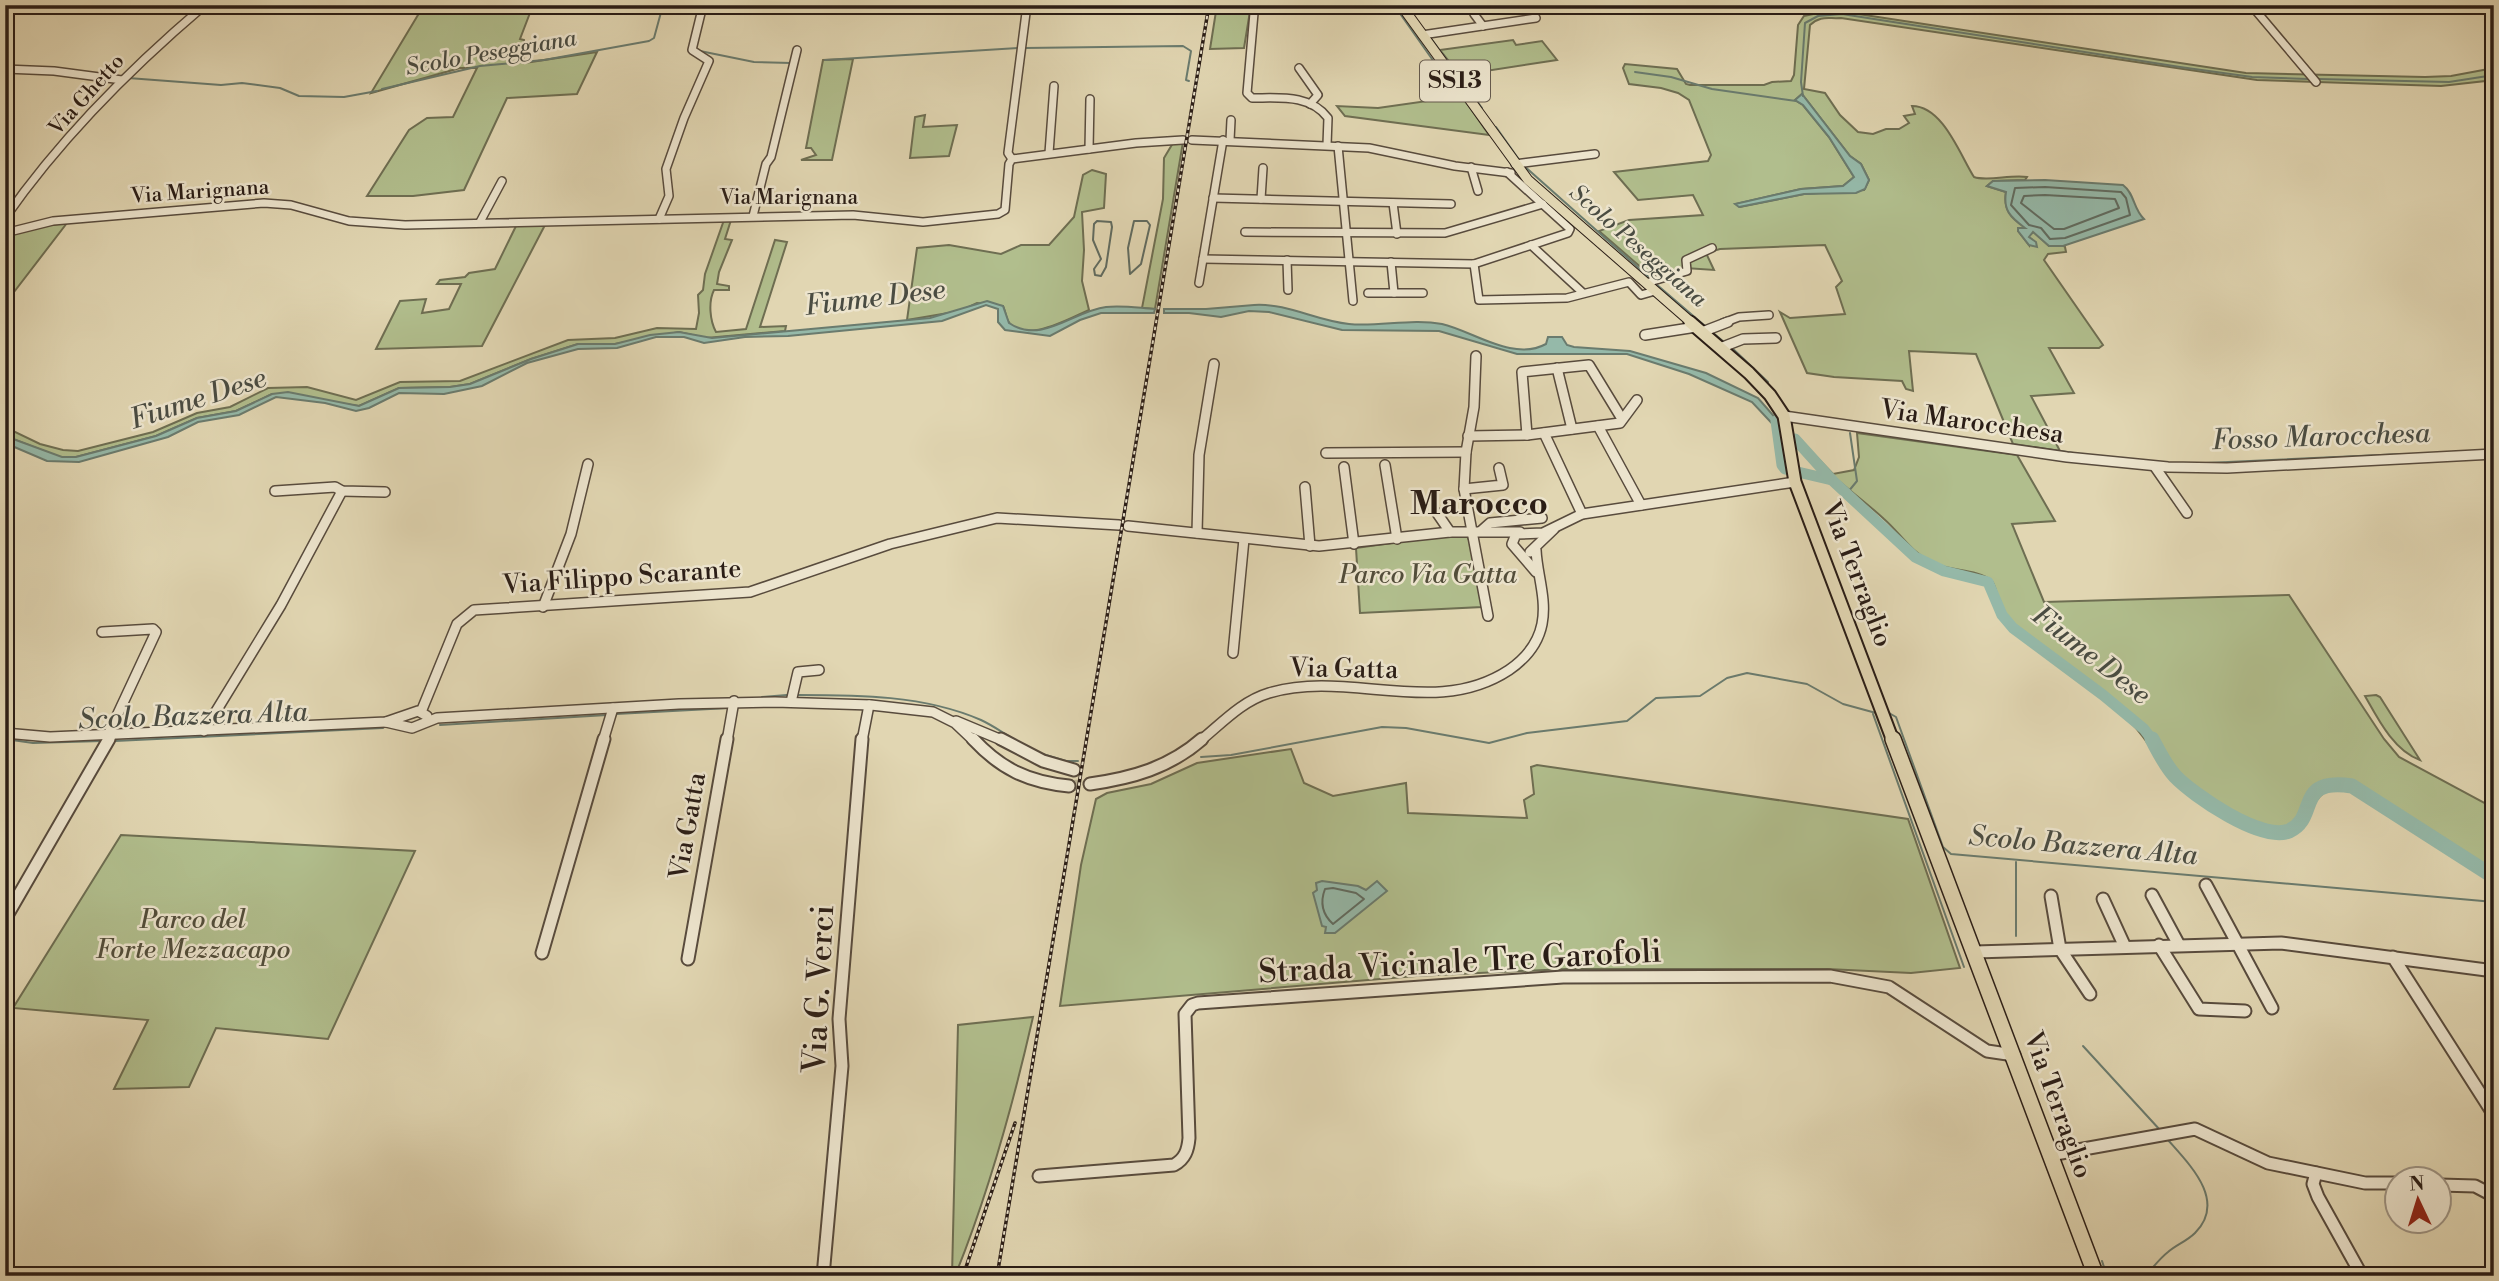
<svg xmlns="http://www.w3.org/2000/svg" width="2499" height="1281" font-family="'Libre Bodoni',serif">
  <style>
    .green { fill: #b1be8d; stroke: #6e6e52; stroke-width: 2; fill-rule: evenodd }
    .water { fill: #95b9a9; stroke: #6a7b6e; stroke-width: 2 }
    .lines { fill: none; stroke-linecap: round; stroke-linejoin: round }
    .shore { stroke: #606b60; stroke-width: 2 }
    .stream { stroke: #6a7b6e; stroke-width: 2 }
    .river-far1 { stroke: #95b9a9; stroke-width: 11 }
    .river { stroke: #95b9a9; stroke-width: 15 }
    .minor-tunnel { stroke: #bcb193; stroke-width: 11; stroke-dasharray: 11 6; stroke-linecap: butt }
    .minor-far2-casing { stroke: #584b3d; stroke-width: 10 }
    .minor-far1-casing { stroke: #584b3d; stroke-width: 12 }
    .minor-casing { stroke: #584b3d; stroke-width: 15 }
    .major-far2-casing { stroke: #2a1d16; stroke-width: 11 }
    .major-far1-casing { stroke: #2a1d16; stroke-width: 15 }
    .major-casing { stroke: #2a1d16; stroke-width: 18 }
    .minor-far2 { stroke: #ece4cd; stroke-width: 7 }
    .minor-far1 { stroke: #ece4cd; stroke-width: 9 }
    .minor { stroke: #ece4cd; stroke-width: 11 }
    .major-far2 { stroke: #e1d6b2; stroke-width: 9 }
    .major-far1 { stroke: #e1d6b2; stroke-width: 11 }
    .major { stroke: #e1d6b2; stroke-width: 15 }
    .rail-casing { stroke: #2a1d16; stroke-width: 3.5 }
    .rail { stroke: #ece4cd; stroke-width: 2; stroke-dasharray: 3.5; stroke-linecap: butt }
    .labels { text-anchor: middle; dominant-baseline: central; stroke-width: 5; stroke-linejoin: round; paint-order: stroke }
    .far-street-label { font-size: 21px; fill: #2a1d16; stroke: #ece4cd }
    .far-water-label { font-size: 23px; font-style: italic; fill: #4a4c42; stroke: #ece4cd }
    .shield { fill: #ece4cd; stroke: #64594d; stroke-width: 2 }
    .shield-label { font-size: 24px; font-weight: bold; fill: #2a1d16 }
    .street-label { font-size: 26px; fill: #2a1d16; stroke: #ece4cd }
    .park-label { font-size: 26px; font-style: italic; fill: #524d3a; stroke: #ece4cd }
    .water-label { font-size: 28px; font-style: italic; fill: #4a4c42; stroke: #ece4cd }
    .near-street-label { font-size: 32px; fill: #2a1d16; stroke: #ece4cd }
    .district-label { font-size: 33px; font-weight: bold; fill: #2a1d16; stroke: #ece4cd }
  </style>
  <rect width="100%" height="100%" fill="#e1d6b2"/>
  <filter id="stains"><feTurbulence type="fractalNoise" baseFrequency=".00286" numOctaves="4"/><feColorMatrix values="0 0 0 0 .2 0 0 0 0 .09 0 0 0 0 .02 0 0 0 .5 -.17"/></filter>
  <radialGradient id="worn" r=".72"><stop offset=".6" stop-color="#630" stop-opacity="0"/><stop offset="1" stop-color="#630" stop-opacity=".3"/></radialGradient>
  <g class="green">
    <polygon points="424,5 533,5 520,39 524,40 524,63 597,52 577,94 507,98 464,190 413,196 367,196 409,130 427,118 453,117 477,68 460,68 371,93"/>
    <polygon points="1217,5 1251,5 1244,48 1210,49"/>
    <path d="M1832 10 2246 73 2425 77 2451 76 2494 68V80L2441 86 2257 80 1841 18C1828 19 1821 15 1810 25L1804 89 1825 93 1840 115 1858 132 1873 134 1886 129H1899L1909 123 1904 116 1915 114 1912 106C1943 106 1960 155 1974 177 1988 182 2011 174 2027 177L2025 180 1993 181 1987 186 2006 192C2003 210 2011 218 2026 228H2018V231L2029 245V235L2034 232 2049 246 2060 244 2065 247 2066 252 2048 254 2044 260 2103 345 2099 348H2049L2074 393 2031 396 2060 451 2013 444 1976 354 1909 351 1913 391 1906 389 1902 381 1834 377 1807 373 1780 312 1790 318 1845 314 1836 287 1842 281 1825 245 1720 249 1706 253 1714 270 1685 268 1659 283 1599 231 1629 220 1703 215 1693 195 1638 200 1614 172 1708 161 1711 155 1689 100 1678 93 1661 88 1629 84 1623 68 1625 64 1677 69 1686 84 1690 85H1764L1772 82 1791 81 1794 75 1798 25 1804 16ZM1802 94 1850 156 1861 164 1869 180 1864 190 1804 194 1740 207 1736 204 1801 189 1843 186 1854 177 1829 137 1803 105 1795 100Z"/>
    <polygon points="1513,40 1516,45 1542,41 1557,60 1460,75 1440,50"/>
    <polygon points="853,59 832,160 801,160 816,155 811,148 806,148 823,60"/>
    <polygon points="1462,96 1489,135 1345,116 1337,106 1378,108"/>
    <polygon points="925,115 923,127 957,125 949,156 910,158 915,117"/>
    <polygon points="1183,142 1155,309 1142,308 1163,199 1164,158 1173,143"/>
    <path d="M1092 170 1106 174 1104 208 1082 212 1084 250 1082 281 1089 310C1072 317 1023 346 1008 321 1006 317 1005 310 1003 306L977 303 960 311 907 320 917 248 949 245 1001 254 1021 245H1049L1074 217 1083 175Z"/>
    <path d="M724 220H731L725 239 732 240 719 272 717 284 729 286V290H714C708 302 710 321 716 332L746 329 775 240 787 242 760 327 786 326 785 331 706 338 679 332 615 344H578L531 359 470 384 450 387 399 388 359 406 272 394 236 411 197 418 156 436 76 457 62 458 5 436V427L40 444 63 450 78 451 153 432 197 413 230 407 268 388 307 387 356 400 400 382 460 381 568 340 615 338 657 328 696 329 699 313 698 295 703 290 705 274Z"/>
    <polygon points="67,223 14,292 5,296 8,288 5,287 5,237 40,226"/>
    <polygon points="545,225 482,346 376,349 400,301 426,299 422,313 449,309 461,284 437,284 440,280 465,277 469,273 495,269 516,226"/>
    <path d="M1857 433 2017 455 2055 521 2012 524 2044 602 2289 595 2384 739 2399 757 2494 808V881L2348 788C2307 785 2316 821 2287 835 2260 835 2194 804 2176 784 2158 764 2149 739 2128 720 2096 691 2060 668 2029 638 2020 630 2009 621 2003 611 1997 602 1998 590 1992 581 1976 568 1950 572 1931 562 1911 552 1900 533 1884 519 1855 492 1820 471 1798 438L1833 474 1854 470 1859 457Z"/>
    <polygon points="1455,534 1466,534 1471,544 1482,607 1360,613 1356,548"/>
    <path d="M2376 695 2380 697 2420 760C2394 751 2378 719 2365 696Z"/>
    <polygon points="1291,749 1304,783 1333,796 1406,783 1408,813 1527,818 1524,800 1534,794 1531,767 1537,765 1908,819 1960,968 1911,973 1827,969 1566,969 1416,976 1060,1006 1081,865 1096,799 1107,793 1151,784 1197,763"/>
    <polygon points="121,835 415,851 328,1039 216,1028 189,1087 114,1089 148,1020 13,1008"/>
    <path d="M1033 1017C1013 1105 989 1192 955 1276H952L958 1025Z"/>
  </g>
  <g class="water">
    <polygon points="1802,94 1850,156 1861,164 1869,180 1865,189 1856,193 1804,194 1739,207 1735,204 1801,189 1843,186 1854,177 1829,137 1803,105 1795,100"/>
    <path d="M2045 180 2123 185C2135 194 2133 209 2144 219L2063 246H2049L2033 232 2029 237 2036 242 2037 247 2029 245 2018 231V228H2025C2010 217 2003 210 2006 192L1987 186 1993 181Z"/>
    <path d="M987 301 1003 306 1009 323C1042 345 1073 311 1106 307 1122 305 1139 308 1155 309L1154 313H1101L1080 320 1050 336 1005 330 998 322V309L986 305 942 321 788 336 745 337 704 343 684 337H656L617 348 578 349 527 363 482 386 444 394 399 393 369 408 356 411 325 403 276 397 239 415 198 422 168 437 79 462 47 461 5 443V436L62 457H76L156 436 197 418 236 411 272 394 288 392 359 406 399 388 450 387 470 384 531 359 578 344H615L650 335 679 332 712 338 930 318Z"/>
    <path d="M1254 305C1288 303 1316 321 1349 324 1379 327 1412 318 1442 324 1473 331 1513 362 1546 344L1548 337H1562L1567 345 1574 347 1630 351 1706 373 1758 398 1779 422 1780 432 1752 402 1689 374 1627 354H1517L1439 331 1342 330 1269 312 1249 311 1221 317 1189 313H1164V309H1206Z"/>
    <polygon points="1322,881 1358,886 1366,890 1377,881 1387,891 1335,933 1325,933 1326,927 1322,926 1313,893 1317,890 1316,883"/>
  </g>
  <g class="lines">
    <g class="shore">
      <polygon points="2045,187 2121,192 2126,198 2130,215 2065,238 2050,239 2041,228 2029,225 2011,205 2015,188"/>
      <polygon points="2045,195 2115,199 2119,208 2064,229 2054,229 2021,203 2024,196"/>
      <polygon points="1097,221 1111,222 1112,227 1106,267 1101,276 1095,275 1094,269 1101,259 1093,240 1094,224"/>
      <polygon points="1134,221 1147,221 1150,225 1141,264 1130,274 1128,248"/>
      <path d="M1333 888 1356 893 1364 899 1333 924C1322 914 1320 902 1325 889Z"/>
    </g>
    <g class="stream">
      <polyline points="1394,5 1451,86"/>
      <polyline points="1430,37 1482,108"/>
      <polyline points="1025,48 1183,46 1191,51 1186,80 1189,81"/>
      <polyline points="700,51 754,62 791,63"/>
      <polyline points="825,60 1020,48"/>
      <polyline points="1635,72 1671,77 1712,89 1796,101"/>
      <polyline points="128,78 221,85 242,83 280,88 299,96 344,97 377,91"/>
      <polyline points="2317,79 2449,82 2494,75"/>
      <polyline points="382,89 480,66 544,60 649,41 654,38 663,5"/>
      <polyline points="1803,96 1801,82 1805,23 1818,16 1842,14 2180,67 2252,77 2308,79"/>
      <polyline points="1496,127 1520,161"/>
      <polyline points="1523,165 1650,278"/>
      <polyline points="1656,284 1705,326"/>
      <polyline points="1712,332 1724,342"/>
      <polyline points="1731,347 1768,382"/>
      <polyline points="2060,451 2080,454"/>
      <polyline points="2206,463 2403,454"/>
      <polyline points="1848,492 1857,481 1850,433"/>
      <path d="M797 695C858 695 924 695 981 720 994 726 1006 735 1019 742"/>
      <polyline points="762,697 787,695"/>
      <polyline points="1889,713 1896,717 1943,847 1951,854 2494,902"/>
      <polyline points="616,714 729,708"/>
      <polyline points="1873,714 1964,967"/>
      <polyline points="440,725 607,715"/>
      <polyline points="5,739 33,743 102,741"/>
      <polyline points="115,741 383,728"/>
      <polyline points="1039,753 1066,761 1078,761"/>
      <polyline points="1201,757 1231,755 1382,727 1406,728 1489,743 1527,733 1627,721 1656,698 1700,696 1727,678 1747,673 1807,684 1843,704 1876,713"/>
      <polyline points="2016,862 2016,936"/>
      <polyline points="2083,1046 2160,1130"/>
      <polyline points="2102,1261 2107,1276"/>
      <path d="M2145 1276C2153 1268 2159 1259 2168 1252 2176 1245 2187 1241 2195 1233 2227 1201 2190 1165 2168 1140"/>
    </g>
    <g class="river-far1">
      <polyline points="1776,421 1782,465 1785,469 1832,480"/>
      <polyline points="1795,439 1833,481 1915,557 1944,571 1988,582 2002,615 2013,628 2103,695 2144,729 2153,741"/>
    </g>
    <path class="river" d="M2152 739C2159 752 2165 765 2175 776 2193 795 2261 842 2289 831 2319 818 2294 777 2352 786L2494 877"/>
    <polyline class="minor-tunnel" points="1069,786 1090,784"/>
    <g class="minor-far2-casing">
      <g id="minor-far2">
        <polyline points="2251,5 2316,82"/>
        <path d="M1254 13 1247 93 1252 98C1279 98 1310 94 1328 118L1327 145"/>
        <polyline points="1474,14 1483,26"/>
        <polyline points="1422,35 1536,18"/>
        <polyline points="1299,68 1318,95 1310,104"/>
        <polyline points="5,69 54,71 122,80"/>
        <polyline points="1192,140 1369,148 1455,166 1511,173"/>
        <polyline points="1230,140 1231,120"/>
        <polyline points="1338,146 1353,301"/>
        <polyline points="1089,149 1090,99"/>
        <polyline points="1049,153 1054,86"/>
        <polyline points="1012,159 1008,153 1027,5"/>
        <polyline points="1515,164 1595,154"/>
        <polyline points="1471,167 1478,191"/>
        <polyline points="1213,198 1451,204"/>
        <polyline points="1261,199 1263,168"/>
        <polyline points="1393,203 1397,234"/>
        <polyline points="753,216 766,164 771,157 797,50"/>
        <path d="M5 218C60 139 132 67 205 5"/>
        <polyline points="659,219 669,196 666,169 684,118 709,61 692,50 703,5"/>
        <polyline points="480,222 502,181"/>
        <polyline points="1245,232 1445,233 1543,204"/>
        <polyline points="5,233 53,221 264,203 291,205 349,221 405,225 853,215 923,222 998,214 1005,210 1009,164 1012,159 1136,143 1183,140"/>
        <polyline points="1531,245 1583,293"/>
        <polyline points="1203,259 1474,264 1568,233 1570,229 1507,172"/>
        <polyline points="1287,260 1288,290"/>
        <polyline points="1391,262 1394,293"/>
        <polyline points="1474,264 1479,300 1567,298 1629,282 1641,295 1655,291"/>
        <polyline points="1199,283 1223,140"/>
        <polyline points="1646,283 1687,271 1686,260 1712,248"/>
        <polyline points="1368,293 1423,293"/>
        <polyline points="1723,323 1739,317 1769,315"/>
      </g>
    </g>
    <g class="minor-far1-casing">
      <g id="minor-far1">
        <polyline points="1702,332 1728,322"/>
        <polyline points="1645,335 1696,327"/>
        <polyline points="1720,348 1743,339 1776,338"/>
        <polyline points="1476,356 1474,407 1466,452 1464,489 1488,616"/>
        <polyline points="1557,368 1572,429"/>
        <polyline points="1784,416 2067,457 2168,467 2227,468 2494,454"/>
        <polyline points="1598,426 1641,505"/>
        <polyline points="1544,433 1582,514"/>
        <polyline points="1527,435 1522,372 1589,365 1622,419"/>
        <polyline points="1468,436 1527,435 1620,423 1637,400"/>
        <polyline points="1326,453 1466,452"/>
        <polyline points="1385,465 1397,539"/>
        <polyline points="1344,467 1354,544"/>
        <polyline points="2155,467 2187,513"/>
        <polyline points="1305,487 1310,546"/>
        <polyline points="1464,489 1503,485 1499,468"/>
        <polyline points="275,491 335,487 342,491 385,492"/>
        <polyline points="1437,513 1450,532"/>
        <polyline points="1128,526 1319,546 1450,532 1520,532"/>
        <polyline points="1481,531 1490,523 1542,518"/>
        <polyline points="1197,533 1199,455 1214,364"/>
        <polyline points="1530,552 1554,529"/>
        <polyline points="1536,572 1512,544 1516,534 1543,533 1582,514 1795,482"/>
        <polyline points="543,607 571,534 588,464"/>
        <polyline points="102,632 153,629 156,632 108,735"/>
        <polyline points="1233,653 1244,539"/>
        <polyline points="791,702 798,672 819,670"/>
        <polyline points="421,712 457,624 474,610 750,592 890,544 997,518 1119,525"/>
        <polyline points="956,721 1004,741"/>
        <polyline points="386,722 412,728 437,718 679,704 775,702 871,705 933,712 955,723 974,741"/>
        <polyline points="204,731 281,605 342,491"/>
        <polyline points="5,733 50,737 386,722 418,711 427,716"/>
        <polyline points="108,741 112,734"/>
        <polyline points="603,741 613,708"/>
        <polyline points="727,741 734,701"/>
        <polyline points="862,741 869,705"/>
        <path d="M1200 741C1222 723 1242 701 1269 693 1349 669 1435 719 1509 670 1525 659 1538 644 1542 624 1547 599 1537 574 1536 550"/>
      </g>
    </g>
    <g class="minor-casing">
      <g id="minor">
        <path d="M973 739C1001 769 1028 782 1069 786"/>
        <polyline points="1001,739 1043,761 1074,770"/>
        <path d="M1090 784C1132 778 1169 768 1202 739"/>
        <polyline points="2206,885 2272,1008"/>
        <polyline points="2152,895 2179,945"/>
        <polyline points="2051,896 2060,949 2090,994"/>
        <polyline points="2103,899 2125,947"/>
        <polyline points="5,919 109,739"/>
        <polyline points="2159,945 2199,1009 2245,1011"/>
        <polyline points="1975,952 2281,943 2494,971"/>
        <polyline points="542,953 604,739"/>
        <polyline points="2393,957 2494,1115"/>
        <polyline points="688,959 727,739"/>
        <polyline points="2050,1155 2195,1129 2268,1163 2365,1183 2398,1183"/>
        <polyline points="2316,1173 2313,1184 2318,1197 2362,1276"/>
        <path d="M1039 1176 1174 1165C1185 1159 1188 1150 1189 1138L1185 1014 1192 1005 1198 1003 1563 977 1830 976 1889 987 1987 1051 2014 1055"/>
        <polyline points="2440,1185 2475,1186 2494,1196"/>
        <polyline points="823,1276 842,1066 839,1019 862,739"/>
      </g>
    </g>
    <g class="major-far2-casing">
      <polyline id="major-far2" points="1401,5 1528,180 1692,323"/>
    </g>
    <g class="major-far1-casing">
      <polyline id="major-far1" points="1690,322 1749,373 1770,395 1784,416 1795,482 1893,741"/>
    </g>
    <g class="major-casing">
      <polyline id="major" points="1893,739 2096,1276"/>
    </g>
    <use href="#minor-far2" class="minor-far2"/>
    <use href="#minor-far1" class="minor-far1"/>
    <use href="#minor" class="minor"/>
    <use href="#major-far2" class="major-far2"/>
    <use href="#major-far1" class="major-far1"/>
    <use href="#major" class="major"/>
    <g class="rail-casing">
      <g id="rail">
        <polyline points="963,1276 1015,1123"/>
        <polyline points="997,1276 1209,5"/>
      </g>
    </g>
    <use href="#rail" class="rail"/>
  </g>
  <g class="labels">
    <g class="far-street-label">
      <text transform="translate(87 95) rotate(-48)">Via Ghetto</text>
      <text transform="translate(200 192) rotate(-4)">Via Marignana</text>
      <text x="789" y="198">Via Marignana</text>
    </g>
    <g class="far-water-label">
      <text transform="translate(491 53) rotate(-10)">Scolo Peseggiana</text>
      <text transform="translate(1638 246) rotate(41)">Scolo Peseggiana</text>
    </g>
    <rect class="shield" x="1420" y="60.5" width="70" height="41" rx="5"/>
    <g class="shield-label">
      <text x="1455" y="81">SS13</text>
    </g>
    <g class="street-label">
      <text transform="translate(1972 422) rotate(8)">Via Marocchesa</text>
      <text transform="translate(1857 574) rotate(69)">Via Terraglio</text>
      <text transform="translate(622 577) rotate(-4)">Via Filippo Scarante</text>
      <text transform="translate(1344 669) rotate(1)">Via Gatta</text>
      <text transform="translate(688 826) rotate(-80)">Via Gatta</text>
      <text transform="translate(2058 1105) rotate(70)">Via Terraglio</text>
    </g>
    <g class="park-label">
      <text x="1428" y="575">Parco Via Gatta</text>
      <text x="193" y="920">Parco del<tspan x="193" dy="30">Forte Mezzacapo</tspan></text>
    </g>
    <g class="water-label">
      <text transform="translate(875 298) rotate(-7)">Fiume Dese</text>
      <text transform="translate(198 399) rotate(-18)">Fiume Dese</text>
      <text transform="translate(2321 437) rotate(-2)">Fosso Marocchesa</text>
      <text transform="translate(2091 655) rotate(38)">Fiume Dese</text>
      <text transform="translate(193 716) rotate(-2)">Scolo Bazzera Alta</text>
      <text transform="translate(2083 846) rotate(5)">Scolo Bazzera Alta</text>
    </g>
    <g class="near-street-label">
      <text transform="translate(1460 962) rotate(-3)">Strada Vicinale Tre Garofoli</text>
      <text transform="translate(819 989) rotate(-87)">Via G. Verci</text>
    </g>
    <g class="district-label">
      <text x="1479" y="504">Marocco</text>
    </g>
  </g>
  <rect width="2499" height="1281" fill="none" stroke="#e1d6b2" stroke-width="28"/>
  <rect x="7" y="7" width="2485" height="1267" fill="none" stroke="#2a1d16" stroke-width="3.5"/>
  <rect x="14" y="14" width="2471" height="1253" fill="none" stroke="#2a1d16" stroke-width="2"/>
  <g transform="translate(2418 1200) rotate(356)"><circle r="33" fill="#ece4cd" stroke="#9e9484" stroke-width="2"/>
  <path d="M0-5L12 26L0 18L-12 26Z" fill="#8f2418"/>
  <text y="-10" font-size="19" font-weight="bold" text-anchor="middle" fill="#2a1d16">N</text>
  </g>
  <rect width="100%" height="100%" filter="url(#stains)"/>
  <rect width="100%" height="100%" fill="url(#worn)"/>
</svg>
